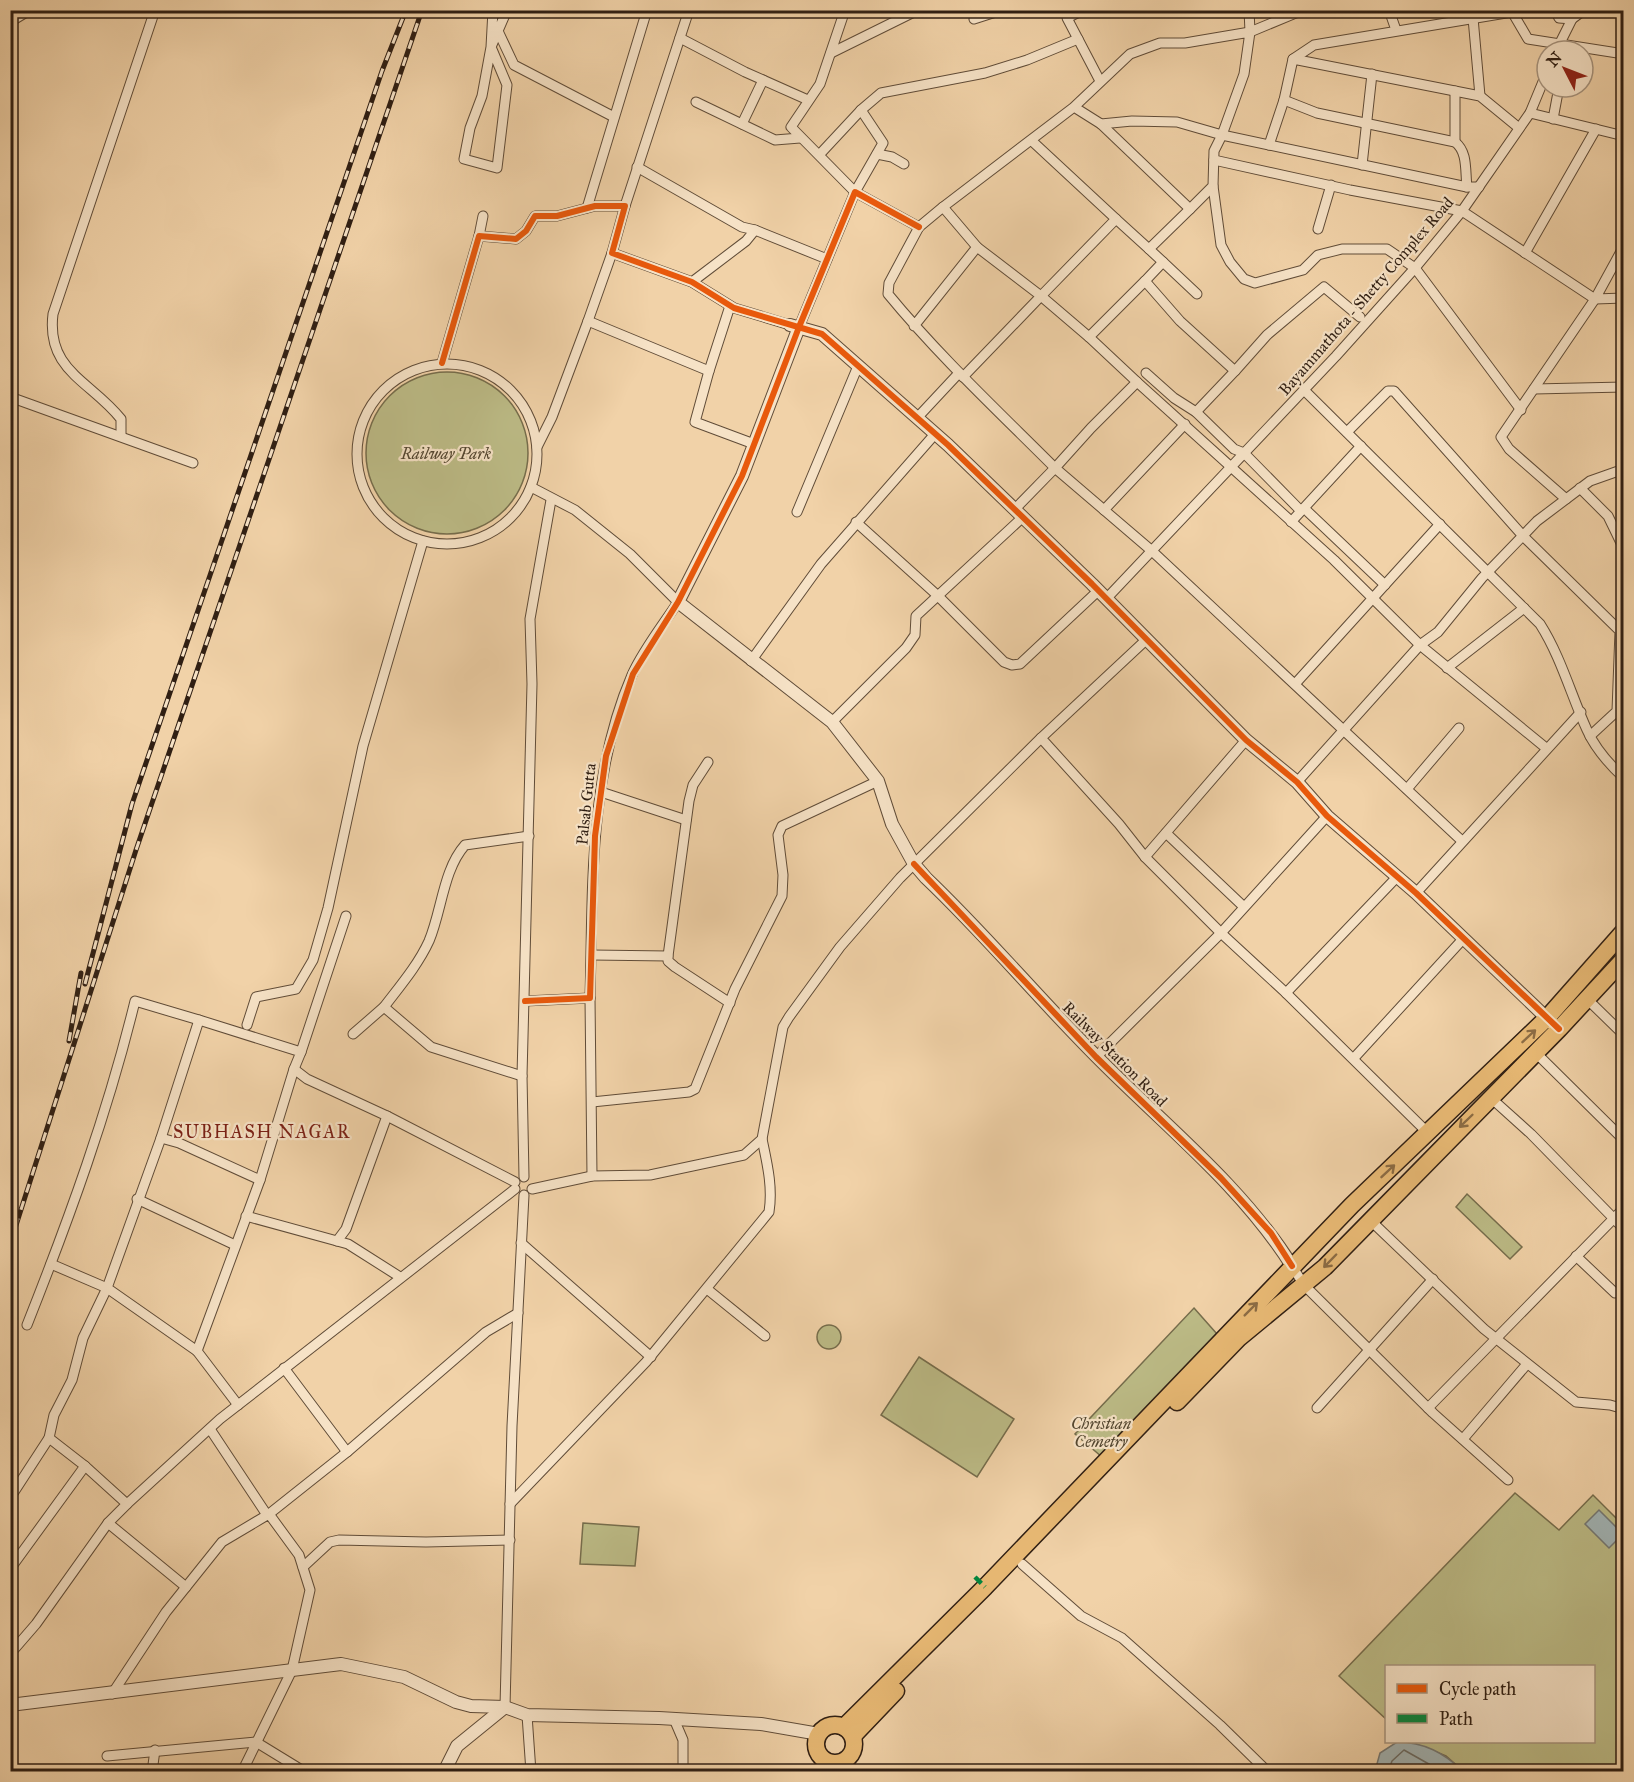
<svg xmlns="http://www.w3.org/2000/svg" width="1634" height="1782" font-family="'IM FELL Great Primer',serif">
  <style>
    .green { fill: #bcbb86; stroke: #766d4c; stroke-width: 1.5 }
    .water { fill: #a1b4b5; stroke: #747874; stroke-width: 1.5 }
    .lines { fill: none; stroke-linecap: round; stroke-linejoin: round }
    .shore { stroke: #686a64; stroke-width: 1.5 }
    .minor-casing { stroke: #604c38; stroke-width: 11 }
    .tertiary-casing { stroke: #604c38; stroke-width: 14 }
    .trunk-casing { stroke: #301f13; stroke-width: 19 }
    .minor { stroke: #f6e2c6; stroke-width: 9 }
    .tertiary { stroke: #f6e2c6; stroke-width: 12 }
    .trunk { stroke: #e8b974; stroke-width: 16 }
    .rail-casing { stroke: #301f13; stroke-width: 5 }
    .rail { stroke: #f6e2c6; stroke-width: 3; stroke-dasharray: 9; stroke-linecap: butt }
    .quiet { stroke: #00873e; stroke-width: 4.5; stroke-dasharray: 9 4.5; stroke-linecap: butt }
    .cycleway-casing { stroke: #f6e2c6; stroke-width: 10 }
    .cycleway { stroke: #e8590c; stroke-width: 6 }
    .oneway { stroke: #8c6c44 }
    .labels { text-anchor: middle; dominant-baseline: central; stroke-width: 4.5; stroke-linejoin: round; paint-order: stroke }
    .street-label { font-size: 16px; fill: #301f13; stroke: #f6e2c6 }
    .park-label { font-size: 16px; font-style: italic; fill: #534630; stroke: #f6e2c6 }
    .neighbourhood-label { font-size: 18px; letter-spacing: 1.5px; fill: #7a1f14; stroke: #f6e2c6 }
  </style>
  <rect width="100%" height="100%" fill="#f1d2a8"/>
  <filter id="stains"><feTurbulence type="fractalNoise" baseFrequency=".00333" numOctaves="4"/><feColorMatrix values="0 0 0 0 .2 0 0 0 0 .09 0 0 0 0 .02 0 0 0 .5 -.17"/></filter>
  <radialGradient id="worn" r=".72"><stop offset=".6" stop-color="#630" stop-opacity="0"/><stop offset="1" stop-color="#630" stop-opacity=".3"/></radialGradient>
  <g class="green">
    <circle cx="447" cy="453" r="81"/>
    <polygon points="1467,1194 1522,1247 1510,1259 1456,1207"/>
    <polygon points="1194,1308 1217,1334 1102,1457 1075,1434"/>
    <circle cx="829" cy="1337" r="12"/>
    <polygon points="919,1357 1014,1419 977,1477 881,1415"/>
    <polygon points="1515,1493 1559,1530 1593,1495 1623,1525 1621,1588 1624,1590 1623,1771 1463,1771 1446,1756 1411,1742 1594,1742 1594,1666 1386,1666 1386,1719 1339,1676"/>
    <polygon points="583,1523 639,1527 635,1566 580,1564"/>
  </g>
  <g class="water">
    <polygon points="1599,1510 1623,1534 1609,1548 1585,1524"/>
    <path d="M1397 1742C1424 1742 1444 1753 1463 1771H1375L1380 1753Z"/>
  </g>
  <g class="lines">
    <polyline class="shore" points="1388,1772 1392,1761 1404,1750 1443,1772"/>
    <g class="minor-casing">
      <g id="minor">
        <polyline points="493,10 491,47 507,85 497,168 464,159 470,128 482,96 491,47 507,10"/>
        <polyline points="845,10 820,84 791,127 855,192 883,143 861,110 881,93 985,73 1027,60 1078,39"/>
        <polyline points="1083,10 1067,18 1100,81"/>
        <polyline points="1249,10 1250,32 1303,10"/>
        <polyline points="1389,10 1396,30"/>
        <polyline points="1511,10 1528,39 1624,54"/>
        <polyline points="1555,10 1559,18 1572,19"/>
        <polyline points="1473,18 1480,96"/>
        <polyline points="974,19 1002,10"/>
        <polyline points="10,22 30,10"/>
        <polyline points="498,31 514,65 614,117"/>
        <polyline points="680,38 745,72 808,100"/>
        <polyline points="1556,51 1572,19 1584,10"/>
        <polyline points="831,53 918,10"/>
        <polyline points="1293,59 1314,45 1512,12"/>
        <polyline points="696,102 775,140 800,138"/>
        <polyline points="1530,113 1624,136"/>
        <polyline points="1553,119 1559,87"/>
        <polyline points="742,124 763,80"/>
        <polyline points="1101,124 1190,209 1213,186 1214,151 1222,135 1467,187"/>
        <polyline points="1032,141 1116,219 1041,296 1089,337"/>
        <polyline points="1455,142 1455,91"/>
        <polyline points="1269,145 1284,100"/>
        <polyline points="820,154 861,110"/>
        <polyline points="877,154 892,157 904,164"/>
        <polyline points="1214,160 1350,190 1462,211 1595,299 1501,437 1509,449 1566,499"/>
        <polyline points="1362,165 1372,74"/>
        <polyline points="637,167 742,227 755,230 746,241 692,282"/>
        <polyline points="1213,186 1221,245 1230,262 1244,279 1255,283 1303,270 1318,255 1342,249 1387,249 1415,268 1521,410"/>
        <path d="M1479 187H1467C1465 171 1468 152 1455 142L1317 113 1284 100 1293 59 1480 96 1519 128"/>
        <polyline points="625,206 689,10"/>
        <polyline points="943,207 1074,107 1101,124 1132,121 1177,122 1222,135 1244,74 1250,32 1185,43 1160,43 1130,54 1074,107"/>
        <polyline points="587,208 647,10"/>
        <polyline points="1116,219 1149,249"/>
        <polyline points="1318,229 1331,185"/>
        <polyline points="755,230 827,259"/>
        <polyline points="479,236 483,216"/>
        <polyline points="1624,246 1595,299 1624,298"/>
        <polyline points="612,253 588,321 709,371 730,306"/>
        <polyline points="1525,253 1596,129"/>
        <polyline points="1163,262 1149,249 1190,209"/>
        <polyline points="1145,281 1163,262 1197,294"/>
        <path d="M914 326 977 247 943 207 919 227 889 283 888 294C939 356 998 411 1055 468L1091 428 1137 382 1334 560 1420 645 1546 748"/>
        <polyline points="799,327 855,192 919,227"/>
        <polyline points="442,363 479,236 516,239 526,231 535,216 557,216 595,206 625,206 612,253 692,282 734,308 790,325"/>
        <circle cx="447" cy="454" r="90"/>
        <polyline points="709,371 695,422 754,444"/>
        <polyline points="1146,373 1174,398 1196,412 1234,449 1244,453 1299,509 1306,510 1385,585"/>
        <polyline points="963,377 1041,296 977,247"/>
        <polyline points="1137,382 1089,337 1145,281 1180,321 1235,371 1267,335 1324,287 1360,317"/>
        <polyline points="1534,389 1624,387"/>
        <path d="M1304 390 1540 624C1561 657 1571 695 1587 730 1595 748 1610 765 1624 778"/>
        <polyline points="10,397 193,463"/>
        <polyline points="1196,412 1235,371"/>
        <polyline points="917,418 959,373"/>
        <polyline points="1347,432 1388,391 1394,391 1523,536 1620,631 1617,711 1590,736"/>
        <path d="M121 435V419C91 381 46 371 53 314L155 10"/>
        <polyline points="537,447 552,417 588,321"/>
        <polyline points="1580,488 1608,516 1624,549"/>
        <polyline points="1015,509 1055,468 1152,551 1462,841"/>
        <polyline points="1104,510 1185,424"/>
        <polyline points="797,512 858,366"/>
        <polyline points="856,522 937,595 1004,662 1012,665 1020,664 1099,590"/>
        <polyline points="1291,522 1361,446"/>
        <polyline points="1107,598 1336,356 1415,268 1462,211 1530,113 1547,72"/>
        <polyline points="1147,639 1041,738 1119,824 1145,857 1221,933 1327,816"/>
        <polyline points="751,661 821,564 935,434"/>
        <polyline points="1447,668 1524,608"/>
        <polyline points="1295,684 1440,524"/>
        <polyline points="832,722 906,648 915,635 916,616 1023,517"/>
        <polyline points="708,762 693,785 689,801 668,956 668,961 675,967 730,1003"/>
        <polyline points="1297,782 1420,645 1438,632 1482,578 1537,521 1590,481 1624,469"/>
        <polyline points="1407,789 1459,728"/>
        <polyline points="601,792 686,820"/>
        <polyline points="1166,833 1244,907"/>
        <polyline points="1145,857 1246,740"/>
        <polyline points="1416,893 1581,712"/>
        <polyline points="592,955 668,956"/>
        <polyline points="1286,993 1397,877"/>
        <polyline points="590,998 592,1176"/>
        <polyline points="1586,998 1624,1035"/>
        <path d="M525 1001 590 998C593 890 588 777 632 675 643 650 663 625 678 602L630 554 575 510 531 487"/>
        <path d="M384 1007C400 986 418 965 429 941 442 910 443 870 465 845L529 836"/>
        <polyline points="199,1020 301,1052 294,1069"/>
        <polyline points="247,1025 256,997 296,989 313,960 328,908 363,746 423,541"/>
        <polyline points="353,1034 384,1007 431,1047 522,1076"/>
        <polyline points="301,1052 346,916"/>
        <polyline points="1535,1052 1624,1140"/>
        <polyline points="1096,1057 1221,933 1286,993 1428,1133"/>
        <polyline points="1354,1058 1463,939"/>
        <polyline points="1491,1098 1531,1134 1624,1229"/>
        <polyline points="592,1102 689,1092 695,1089 735,989 782,896 783,875 778,835 782,826 878,781"/>
        <polyline points="161,1138 179,1143 260,1180"/>
        <polyline points="524,1177 522,1076 532,684 530,619 551,500"/>
        <polyline points="532,1189 592,1176 650,1175 744,1155 762,1139 783,1027 789,1017 840,947 900,878 1041,738"/>
        <polyline points="137,1199 235,1245"/>
        <polyline points="246,1216 348,1244 400,1277"/>
        <polyline points="1369,1219 1484,1329 1576,1402 1610,1405 1624,1409"/>
        <polyline points="337,1241 346,1229 387,1116"/>
        <polyline points="521,1243 651,1357"/>
        <polyline points="1576,1256 1615,1293"/>
        <polyline points="1292,1266 1304,1285 1433,1413 1508,1480"/>
        <polyline points="707,1289 765,1336"/>
        <path d="M27 1325C69 1219 108 1112 135 1001L199 1020 161 1138 107 1288 197 1351"/>
        <polyline points="284,1368 347,1452"/>
        <polyline points="238,1405 197,1351 260,1180 294,1069 307,1079 387,1116 515,1182"/>
        <polyline points="1317,1408 1433,1279"/>
        <polyline points="1428,1408 1624,1208"/>
        <polyline points="210,1429 267,1515"/>
        <polyline points="1463,1439 1527,1364"/>
        <polyline points="85,1466 127,1504"/>
        <polyline points="10,1498 49,1438"/>
        <path d="M510 1504 646 1362 769 1212C773 1187 767 1163 762 1139"/>
        <polyline points="269,1514 347,1452 486,1332 518,1313"/>
        <polyline points="108,1523 186,1587"/>
        <polyline points="1022,1564 1081,1616 1122,1638 1220,1725 1268,1772"/>
        <polyline points="303,1567 330,1542 339,1540 426,1542 510,1540"/>
        <polyline points="10,1569 85,1466 49,1438 54,1415 72,1380 83,1338 107,1288 51,1264"/>
        <polyline points="10,1654 36,1624 108,1523 127,1504 220,1419 515,1189"/>
        <polyline points="112,1694 166,1612 222,1542 269,1514 299,1555 310,1590 292,1670 242,1772"/>
        <polyline points="505,1707 512,1426 524,1195"/>
        <polyline points="527,1715 531,1772"/>
        <polyline points="674,1719 683,1740 683,1772"/>
        <polyline points="107,1756 256,1742 305,1772"/>
        <polyline points="152,1772 155,1750"/>
      </g>
    </g>
    <g class="tertiary-casing">
      <g id="tertiary">
        <polyline points="790,325 822,334 948,445 1092,584 1246,740 1297,782 1327,816 1416,893 1553,1024"/>
        <path d="M799 327 742 476 678 602 832 722 878 781 892 824 914 864 926 878C985 934 1038 998 1096 1056 1163 1124 1241 1185 1292 1266"/>
        <polyline points="10,1705 341,1664 404,1677 456,1702 471,1706 505,1707 527,1715 659,1718 761,1724 819,1734"/>
        <polyline points="444,1772 457,1746 505,1707"/>
      </g>
    </g>
    <g class="trunk-casing">
      <g id="trunk">
        <polyline points="1177,1402 1239,1338 1325,1267 1559,1029 1624,959"/>
        <circle cx="835" cy="1744" r="19"/>
        <polyline points="844,1727 985,1587 1352,1205 1547,1018 1624,931"/>
        <polyline points="853,1736 896,1691"/>
      </g>
    </g>
    <use href="#minor" class="minor"/>
    <use href="#tertiary" class="tertiary"/>
    <use href="#trunk" class="trunk"/>
    <g class="rail-casing">
      <g id="rail">
        <polyline points="85,984 132,804 382,71 406,10"/>
        <polyline points="69,1041 81,973"/>
        <polyline points="10,1244 136,850 422,10"/>
      </g>
    </g>
    <use href="#rail" class="rail"/>
    <polyline class="quiet" points="975,1577 985,1587"/>
    <g class="cycleway-casing">
      <g id="cycleway">
        <polyline points="442,363 479,236 516,239 526,231 535,216 557,216 595,206 625,206 612,253 692,282 734,308 822,334 948,445 1092,584 1246,740 1297,782 1327,816 1416,893 1559,1029"/>
        <polyline points="914,864 1096,1057 1221,1178 1271,1233 1292,1266"/>
        <polyline points="525,1001 590,998 595,836 606,756 633,674 678,602 742,476 799,327 855,192 919,227"/>
      </g>
    </g>
    <use href="#cycleway" class="cycleway"/>
  </g>
  <defs><path id="oneway-shaft" d="M-6 0H5M1.5-3L5.5 0L1.5 3" fill="none" stroke-width="1.6" stroke-linecap="round" stroke-linejoin="round" transform="scale(1.5)"/></defs>
  <g class="oneway">
    <use href="#oneway-shaft" transform="translate(1529 1036) rotate(-43)"/>
    <use href="#oneway-shaft" transform="translate(1466 1121) rotate(136)"/>
    <use href="#oneway-shaft" transform="translate(1388 1171) rotate(-43)"/>
    <use href="#oneway-shaft" transform="translate(1330 1261) rotate(134)"/>
    <use href="#oneway-shaft" transform="translate(1251 1309) rotate(-45)"/>
  </g>
  <g class="labels">
    <g class="street-label">
      <text transform="translate(1366 296) rotate(-49)">Bayammathota - Shetty Complex Road</text>
      <text transform="translate(586 804) rotate(-84)">Palsab Gutta</text>
      <text transform="translate(1115 1054) rotate(45)">Railway Station Road</text>
    </g>
    <g class="park-label">
      <text x="446" y="453">Railway Park</text>
      <text x="1101" y="1423">Christian<tspan x="1101" dy="18">Cemetry</tspan></text>
    </g>
    <g class="neighbourhood-label">
      <text x="262" y="1132">SUBHASH NAGAR</text>
    </g>
  </g>
  <rect width="1634" height="1782" fill="none" stroke="#f1d2a8" stroke-width="36"/>
  <rect x="12" y="12" width="1610" height="1758" fill="none" stroke="#301f13" stroke-width="3"/>
  <rect x="18" y="18" width="1598" height="1746" fill="none" stroke="#301f13" stroke-width="1.5"/>
  <rect x="1385" y="1665" width="210" height="78" fill="#f6e2c6" stroke="#a7947e" stroke-width="1.5"/>
  <rect x="1397" y="1684" width="30" height="9" fill="#e8590c" stroke="#a7947e" stroke-width="1.5"/>
  <text x="1439" y="1695" font-size="18" fill="#301f13">Cycle path</text>
  <rect x="1397" y="1714" width="30" height="9" fill="#00873e" stroke="#a7947e" stroke-width="1.5"/>
  <text x="1439" y="1725" font-size="18" fill="#301f13">Path</text>
  <g transform="translate(1565 69) rotate(312)"><circle r="28" fill="#f6e2c6" stroke="#a7947e" stroke-width="1.5"/>
  <path d="M0-4.5L10 22L0 15L-10 22Z" fill="#8f2418"/>
  <text y="-9" font-size="16" font-weight="bold" text-anchor="middle" fill="#301f13">N</text>
  </g>
  <rect width="100%" height="100%" filter="url(#stains)"/>
  <rect width="100%" height="100%" fill="url(#worn)"/>
</svg>
